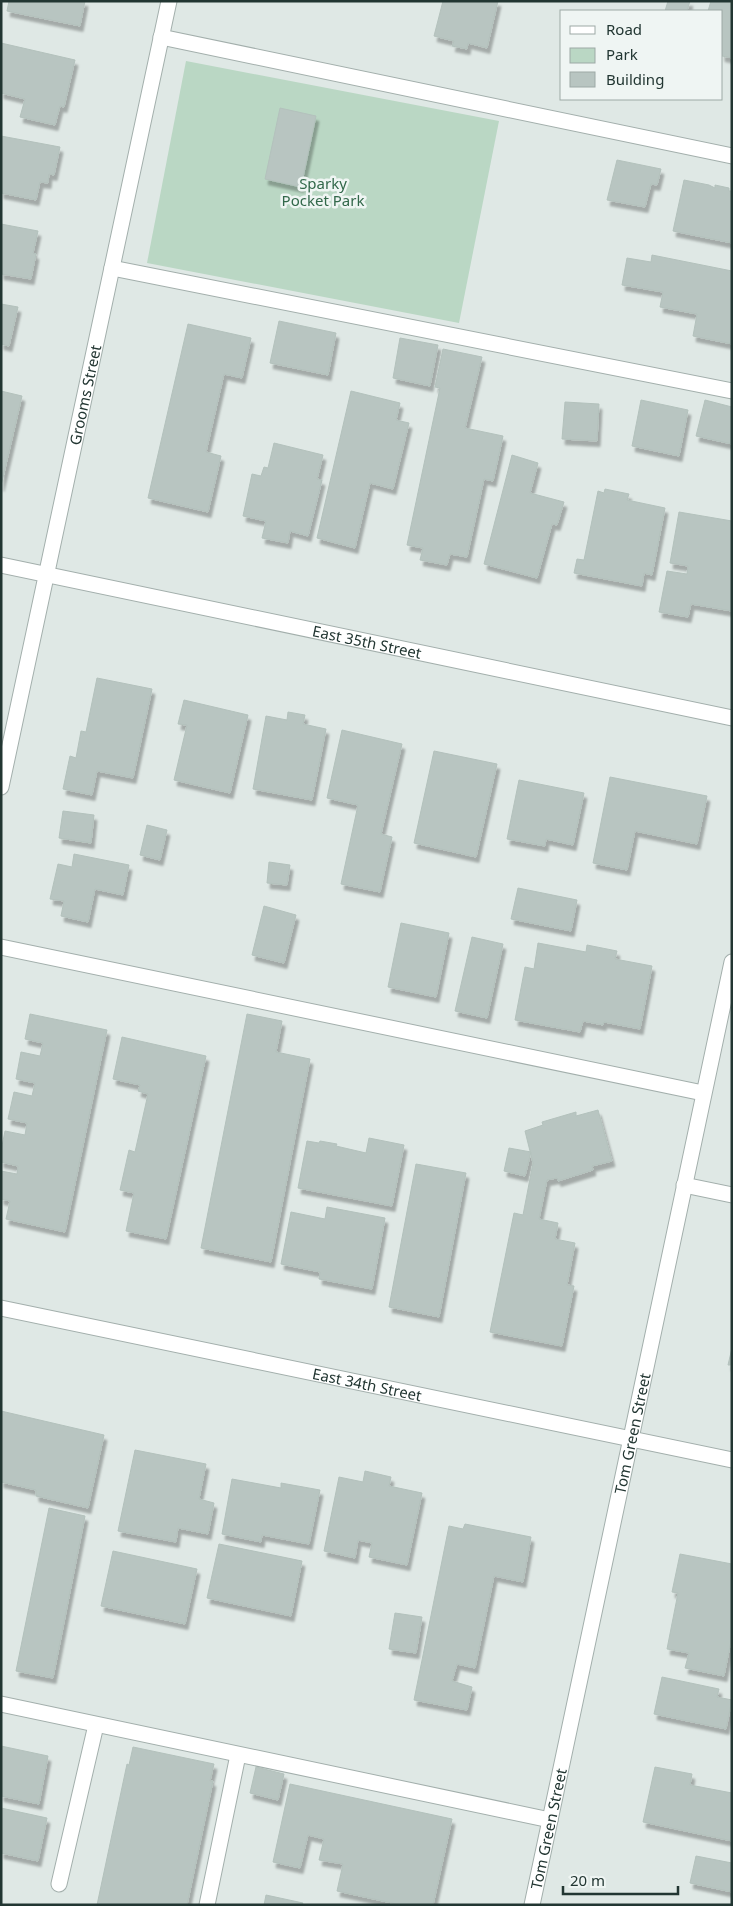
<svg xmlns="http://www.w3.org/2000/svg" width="733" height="1906" font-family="'Noto Sans',sans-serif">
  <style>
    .green { fill: #bad7c4 }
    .building { fill: #b8c5c1; stroke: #b3c1bc; filter: url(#shadow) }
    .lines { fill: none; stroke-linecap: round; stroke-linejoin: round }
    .service-casing { stroke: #a3afac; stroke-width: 17 }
    .minor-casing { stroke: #a3afac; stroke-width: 17 }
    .service { stroke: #fff; stroke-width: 15 }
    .minor { stroke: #fff; stroke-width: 15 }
    .labels { text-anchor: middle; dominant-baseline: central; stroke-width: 5; stroke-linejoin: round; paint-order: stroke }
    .park-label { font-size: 15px; fill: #32684a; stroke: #eff5f3 }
    .street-label { font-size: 15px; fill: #223632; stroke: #eff5f3 }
  </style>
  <defs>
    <filter id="shadow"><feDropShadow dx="3" dy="5.5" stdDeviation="1" flood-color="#0004"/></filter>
  </defs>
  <rect width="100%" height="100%" fill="#dfe8e5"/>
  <polygon class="green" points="186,61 499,121 459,323 147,263"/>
  <g class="building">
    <polygon points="9,1 85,1 80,26 7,11"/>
    <polygon points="443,1 498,1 487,48 468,43 467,49 452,46 454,41 434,36"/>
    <polygon points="668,1 690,1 687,11 665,11"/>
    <polygon points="711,1 732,1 732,58 722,56 722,11 708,11"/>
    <polygon points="1,43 75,60 64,107 60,106 55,125 20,117 25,99 1,93"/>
    <polygon points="280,108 316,116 301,187 265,179"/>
    <polygon points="1,136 60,147 54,175 49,174 48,183 40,182 36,200 1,193"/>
    <polygon points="617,160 661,169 657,185 651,184 645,207 607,200"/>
    <polygon points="684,180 709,185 715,188 715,185 729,188 729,191 732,191 732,243 673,231"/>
    <polygon points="1,224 38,231 33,253 36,254 31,279 1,274"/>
    <polygon points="652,255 732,271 732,344 693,336 697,314 660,307 663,292 622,285 627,258 651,262"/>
    <polygon points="1,304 18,307 9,346 1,344"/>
    <polygon points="279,321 336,333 328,375 270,363"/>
    <polygon points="188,324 251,338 242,378 224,374 206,452 221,456 208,512 148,498"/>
    <polygon points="400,338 438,345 430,386 393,378"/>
    <polygon points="443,349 482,357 465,428 503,436 493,481 484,479 467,557 450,554 447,565 420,560 423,548 407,545 440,388 435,387"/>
    <polygon points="1,391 22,396 1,486"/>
    <polygon points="351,391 400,403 396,420 409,423 393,489 370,483 355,548 317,538"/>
    <polygon points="641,400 688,410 679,456 632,446"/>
    <polygon points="705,400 732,407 732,444 696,436"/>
    <polygon points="565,402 599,404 597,441 562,439"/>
    <polygon points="274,443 323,455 317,479 322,480 308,536 290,531 288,543 262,538 266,521 243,516 252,474 261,476 264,467 268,468"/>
    <polygon points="512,455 538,463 530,493 564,502 557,525 552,524 537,578 484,564"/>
    <polygon points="605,489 629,494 627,500 665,508 652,575 644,573 642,586 574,573 577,559 584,560 598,491 604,493"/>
    <polygon points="679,512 732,521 732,611 691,604 688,617 659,612 667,571 687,574 688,566 670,563"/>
    <polygon points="97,678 152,689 133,778 97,771 92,795 63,789 70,756 76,758 81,731 86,732"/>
    <polygon points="184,700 248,715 230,793 174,780 187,725 178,724"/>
    <polygon points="288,712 305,715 303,724 326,729 312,800 253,789 266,716 287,720"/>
    <polygon points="342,730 402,744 381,834 392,837 380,892 341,884 358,805 327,798"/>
    <polygon points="434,751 497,764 476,857 414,843"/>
    <polygon points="610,777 707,796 697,844 635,831 627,870 593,863"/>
    <polygon points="519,780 584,793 573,845 546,839 545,846 507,839"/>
    <polygon points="63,811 94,815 91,843 59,838"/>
    <polygon points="147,825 167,830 160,860 140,855"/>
    <polygon points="74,854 129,865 123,895 95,889 88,922 61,916 64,901 50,899 58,864 72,867"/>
    <polygon points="269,862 290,865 287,885 267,883"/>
    <polygon points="518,888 577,900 571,931 511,919"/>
    <polygon points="264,906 296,915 284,963 252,955"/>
    <polygon points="401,923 449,933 436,997 388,987"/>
    <polygon points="472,937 503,944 487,1018 455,1011"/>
    <polygon points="538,943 586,952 587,945 617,951 615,959 652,966 640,1029 604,1022 603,1025 583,1021 580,1032 515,1020 525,967 534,969"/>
    <polygon points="30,1014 107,1030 65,1232 6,1219 10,1201 1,1199 1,1171 17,1174 18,1166 1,1162 1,1151 5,1131 25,1135 27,1123 8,1119 14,1092 32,1096 35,1083 16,1079 21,1052 40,1056 43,1043 25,1039"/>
    <polygon points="247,1014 282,1021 276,1052 310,1059 271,1262 201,1248"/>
    <polygon points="122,1037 206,1056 166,1239 126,1231 134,1193 120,1190 129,1150 135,1152 148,1094 138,1091 140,1085 113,1079"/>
    <polygon points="598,1110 612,1161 592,1166 593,1170 558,1181 557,1178 547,1180 539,1219 558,1223 555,1239 575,1243 567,1285 574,1286 562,1346 490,1332 514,1213 523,1215 533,1163 525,1131 543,1125 542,1122 576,1112 576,1116"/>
    <polygon points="369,1138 404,1145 392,1206 298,1188 307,1141 319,1143 320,1141 337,1144 336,1146 366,1153"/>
    <polygon points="509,1148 531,1152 525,1176 504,1171"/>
    <polygon points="416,1164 466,1173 439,1317 389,1307"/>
    <polygon points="327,1207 385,1218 372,1289 319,1279 320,1272 281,1264 291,1212 325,1219"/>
    <polygon points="732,1348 732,1365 728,1365"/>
    <polygon points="1,1411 104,1435 88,1508 36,1496 36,1490 1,1482"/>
    <polygon points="135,1450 206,1464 199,1499 214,1503 208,1534 178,1528 176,1542 118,1531"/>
    <polygon points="365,1471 391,1477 389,1486 422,1493 407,1565 369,1557 372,1543 358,1540 355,1558 324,1551 339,1477 363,1482"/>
    <polygon points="232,1479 281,1488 281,1483 320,1490 309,1544 262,1535 261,1542 222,1534"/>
    <polygon points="49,1508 85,1516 53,1678 16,1671"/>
    <polygon points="465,1524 531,1537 523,1582 494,1576 475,1668 457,1664 452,1681 472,1687 467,1710 414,1700 449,1526 463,1529"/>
    <polygon points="219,1544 302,1561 291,1616 207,1598"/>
    <polygon points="113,1551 197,1569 185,1624 101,1606"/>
    <polygon points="680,1554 732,1564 732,1636 724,1676 685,1668 689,1653 667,1649 678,1593 672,1592"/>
    <polygon points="395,1613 422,1617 416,1653 389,1649"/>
    <polygon points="662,1677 719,1689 717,1697 732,1700 726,1729 654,1714"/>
    <polygon points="1,1746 48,1756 39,1804 1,1796"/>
    <polygon points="133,1747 214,1764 210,1781 213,1781 187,1905 97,1905 127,1764 129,1765"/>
    <polygon points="256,1767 284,1774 278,1800 250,1793"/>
    <polygon points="655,1767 692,1774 690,1785 732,1793 732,1841 643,1822"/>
    <polygon points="290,1784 452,1819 433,1905 401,1905 337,1891 343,1864 319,1860 324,1839 308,1835 300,1868 273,1862"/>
    <polygon points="1,1808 47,1818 38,1861 1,1853"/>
    <polygon points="696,1856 732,1863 732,1892 690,1883"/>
    <polygon points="266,1895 303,1903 302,1905 264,1905"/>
  </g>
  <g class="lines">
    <g class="service-casing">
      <g id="service">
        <polyline points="161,37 732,156"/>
        <polyline points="112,268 732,391"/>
        <polyline points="1,947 703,1093"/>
        <polyline points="684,1185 732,1195"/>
        <polyline points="1,1704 550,1820"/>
        <polyline points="59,1884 96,1725"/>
        <polyline points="207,1905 238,1755"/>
      </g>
    </g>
    <g class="minor-casing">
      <g id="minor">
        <path id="s1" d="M1 565 732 718"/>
        <path id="s2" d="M1 787 169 1"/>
        <path id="s3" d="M1 1308 732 1460"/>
        <path id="s4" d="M532 1905 732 962"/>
      </g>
    </g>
    <use href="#service" class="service"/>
    <use href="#minor" class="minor"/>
  </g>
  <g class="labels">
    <g class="park-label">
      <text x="323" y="183">Sparky<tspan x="323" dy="17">Pocket Park</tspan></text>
    </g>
    <g class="street-label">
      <text stroke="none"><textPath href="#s2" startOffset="401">Grooms Street</textPath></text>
      <text stroke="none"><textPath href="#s1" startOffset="374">East 35th Street</textPath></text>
      <text stroke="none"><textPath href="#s3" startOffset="374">East 34th Street</textPath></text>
      <text stroke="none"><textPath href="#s4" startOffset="482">Tom Green Street</textPath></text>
      <text stroke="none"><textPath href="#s4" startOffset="78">Tom Green Street</textPath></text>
    </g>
  </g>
  <rect width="733" height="1906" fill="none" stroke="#223632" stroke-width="5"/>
  <rect x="560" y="10" width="162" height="90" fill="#eff5f3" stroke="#9da9a6"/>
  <rect x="570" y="26" width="25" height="8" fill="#ffffff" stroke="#9da9a6"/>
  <text x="606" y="35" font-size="15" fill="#223632">Road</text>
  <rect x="570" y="48" width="25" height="15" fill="#bad7c4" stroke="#9da9a6"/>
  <text x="606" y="60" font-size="15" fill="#223632">Park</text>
  <rect x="570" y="72" width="25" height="15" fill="#b8c5c1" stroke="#9da9a6"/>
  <text x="606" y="85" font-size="15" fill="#223632">Building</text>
  <path d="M563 1886v8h115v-8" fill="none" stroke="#223632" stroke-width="2.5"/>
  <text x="570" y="1886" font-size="15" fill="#223632" stroke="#eff5f3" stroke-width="4" paint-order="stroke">20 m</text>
</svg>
